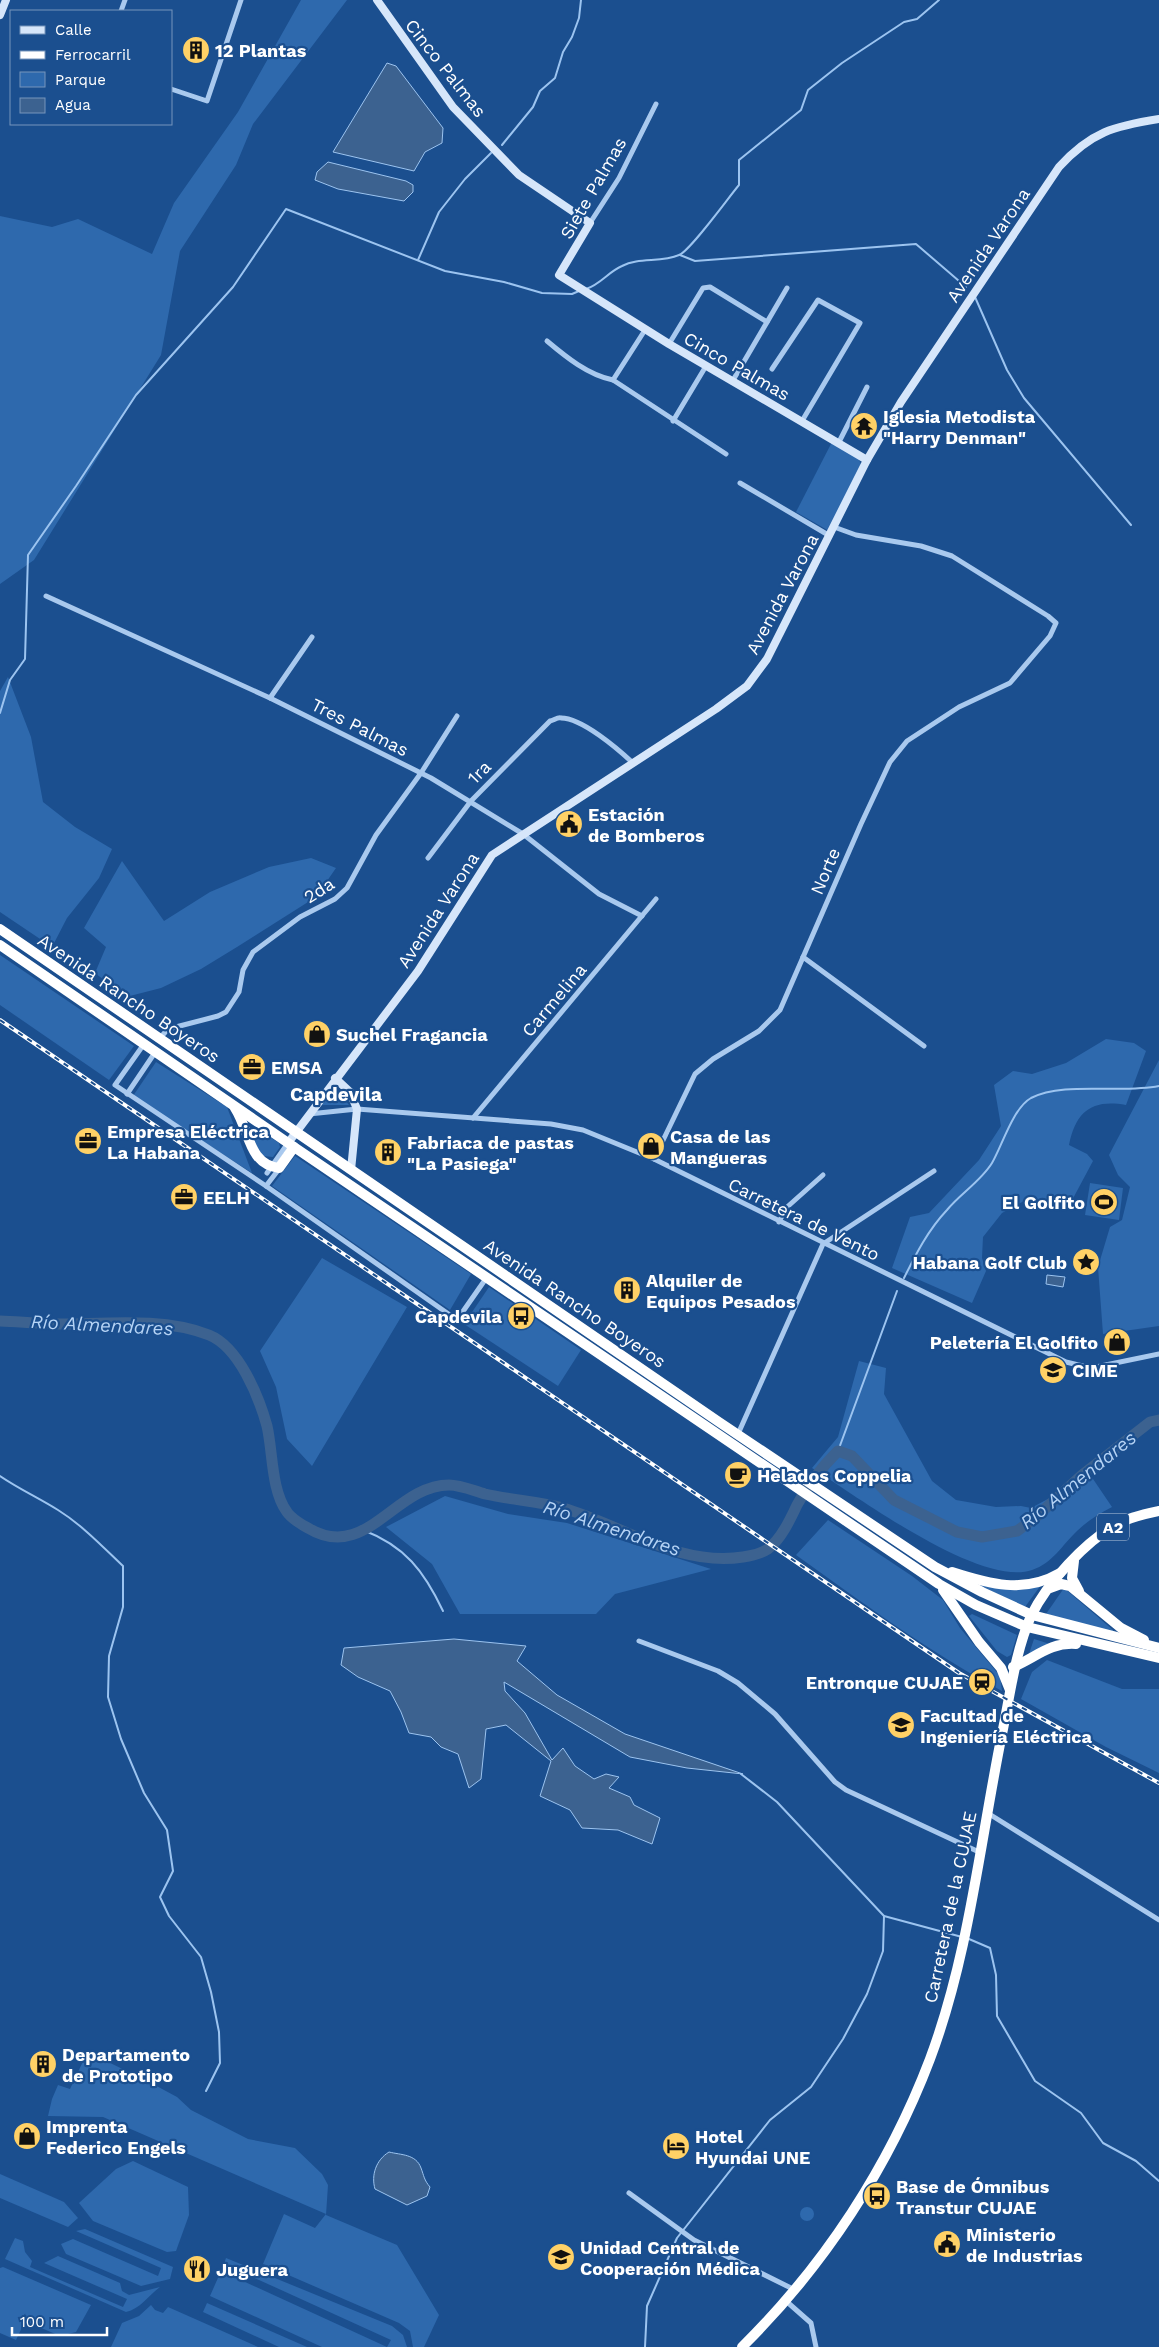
<svg xmlns="http://www.w3.org/2000/svg" width="1159" height="2347" font-family="'Work Sans',sans-serif">
  <style>
    .green { fill: #2e69ad }
    .water { fill: #3c6290; stroke: #9cc4f0 }
    .lines { fill: none; stroke-linecap: round; stroke-linejoin: round }
    .stream { stroke: #9cc4f0; stroke-width: 2 }
    .river { stroke: #3c6290; stroke-width: 11 }
    .street { stroke: #a9c9ee; stroke-width: 5 }
    .secondary { stroke: #d6e6fa; stroke-width: 8 }
    .highway { stroke: #fff; stroke-width: 10 }
    .rail-casing { stroke: #fff; stroke-width: 4 }
    .rail { stroke: #1b4f8f; stroke-width: 2; stroke-dasharray: 5.5; stroke-linecap: butt }
    .labels { text-anchor: middle; dominant-baseline: central; stroke-width: 4.5; stroke-linejoin: round; paint-order: stroke }
    .shield { fill: #1b4f8f; stroke: #bbcadd; stroke-width: 1 }
    .shield-label { font-size: 16px; font-weight: bold; fill: #fff }
    .poi-label { font-size: 18px; font-weight: bold; fill: #fff; stroke: #1b4f8f; text-anchor: start }
    .street-label { font-size: 18px; fill: #fff; stroke: #1b4f8f }
    .neighbourhood-label { font-size: 19px; font-weight: bold; fill: #fff; stroke: #1b4f8f }
    .water-label { font-size: 19px; font-style: italic; fill: #b5d3f5; stroke: #1b4f8f }
  </style>
  <rect width="100%" height="100%" fill="#1b4f8f"/>
  <g class="green">
    <polygon points="301,0 347,0 253,124 236,165 180,251 161,355 34,560 0,584 0,216 52,227 78,219 152,254 174,203 238,112"/>
    <polygon points="832,442 859,459 861,465 829,531 796,512"/>
    <polygon points="8,677 31,737 43,802 75,827 112,849 99,878 67,918 52,947 0,912 0,691"/>
    <polygon points="311,858 336,868 316,897 237,947 201,969 161,988 126,997 95,973 106,947 84,928 122,861 164,921 210,892 269,867"/>
    <polygon points="0,955 134,1046 109,1080 0,1005"/>
    <path d="M1106 1039 1134 1043 1146 1051 1126 1105C1092 1099 1076 1111 1069 1145L1087 1154 1093 1161 1070 1204 1024 1201 1002 1213 983 1237 982 1258 986 1271 972 1303 892 1268 910 1217 929 1213 979 1160 1001 1126 994 1085 1013 1071 1032 1074 1066 1063Z"/>
    <polygon points="1159,1060 1159,1326 1103,1334 1098,1267 1110,1227 1122,1220 1130,1187 1118,1175 1109,1155"/>
    <polygon points="156,1062 227,1107 252,1173 133,1096"/>
    <polygon points="334,1086 349,1105 322,1105"/>
    <path d="M258 1129 279 1143 280 1147 273 1157 263 1156C257 1149 253 1140 254 1130Z"/>
    <polygon points="295,1156 471,1274 450,1310 272,1186"/>
    <polygon points="1090,1183 1123,1188 1119,1220 1085,1215"/>
    <polygon points="322,1258 407,1307 312,1466 287,1439 276,1387 260,1351"/>
    <polygon points="489,1287 581,1350 558,1386 464,1324"/>
    <path d="M859 1361 886 1368 884 1394 932 1481 956 1500 996 1507 1021 1506 1031 1508 1091 1476 1112 1507C1099 1514 1087 1521 1077 1531 1062 1545 1053 1563 1032 1570 981 1588 858 1497 812 1468L838 1437Z"/>
    <polygon points="445,1496 508,1514 567,1523 711,1569 615,1594 596,1614 460,1614 432,1564 386,1527"/>
    <path d="M828 1520 912 1576 943 1600 960 1628 1000 1676 1002 1691C929 1652 863 1603 796 1555Z"/>
    <path d="M964 1578C990 1585 1015 1596 1041 1585L1025 1607Z"/>
    <polygon points="1064,1588 1113,1630 1113,1633 1046,1614"/>
    <polygon points="972,1614 1017,1635 1011,1655 1007,1657 997,1651 969,1616"/>
    <polygon points="1034,1639 1050,1644 1029,1654"/>
    <polygon points="1047,1660 1122,1689 1159,1689 1159,1773 1106,1747 1021,1699 1032,1672"/>
    <polygon points="86,2055 94,2055 151,2083 177,2097 191,2110 248,2139 295,2148 322,2174 328,2185 326,2215 397,2245 439,2315 424,2347 413,2347 410,2331 399,2323 263,2264 284,2214 315,2228 326,2214 103,2117 48,2116 52,2099 58,2085 70,2089"/>
    <polygon points="133,2161 188,2187 189,2215 176,2251 167,2252 93,2221 79,2203 116,2169"/>
    <polygon points="0,2174 64,2202 78,2218 68,2227 0,2198"/>
    <circle cx="807" cy="2214" r="7"/>
    <polygon points="85,2229 173,2267 170,2279 141,2286 66,2254 61,2244 73,2239 158,2276 161,2268 76,2231"/>
    <path d="M15 2238 23 2241 25 2252 32 2261 30 2267 123 2307 127 2299 44 2263 58 2256 120 2283 122 2291 129 2295 160 2287C148 2296 140 2309 126 2312L5 2259Z"/>
    <polygon points="226,2258 392,2326 403,2335 407,2347 322,2347 210,2296 221,2271 387,2347 391,2340 224,2264"/>
    <polygon points="3,2267 91,2305 76,2332 60,2336 25,2321 16,2340 0,2333 0,2268"/>
    <polygon points="207,2303 307,2347 279,2347 203,2312"/>
    <polygon points="151,2305 155,2310 163,2313 168,2307 258,2347 111,2347 122,2323 139,2316"/>
  </g>
  <g class="water">
    <polygon points="387,63 396,66 443,128 442,143 425,152 414,171 333,152"/>
    <polygon points="328,162 406,181 413,185 413,192 404,201 338,189 315,180 317,172"/>
    <polygon points="1047,1275 1065,1277 1063,1287 1046,1284"/>
    <polygon points="454,1639 526,1646 517,1661 557,1695 625,1734 743,1774 687,1768 630,1757 504,1682 505,1691 525,1713 552,1760 563,1748 575,1766 594,1779 606,1774 619,1777 609,1788 630,1797 634,1805 660,1818 652,1844 618,1830 582,1828 570,1810 540,1796 551,1761 506,1725 486,1729 481,1779 469,1788 458,1754 441,1747 431,1737 409,1733 401,1712 390,1691 358,1677 341,1665 344,1648"/>
    <path d="M389 2152C401 2155 416 2154 421 2168 424 2176 424 2180 430 2187L427 2196 407 2205 375 2189C371 2175 376 2160 389 2152Z"/>
  </g>
  <g class="lines">
    <g class="stream">
      <polyline points="502,145 533,107 540,91 555,78 563,52 572,37 579,18 581,0"/>
      <polyline points="680,255 695,261 916,244 966,287"/>
      <polyline points="418,260 439,212 465,179 491,153"/>
      <path d="M586 289C601 284 608 272 622 266 639 257 661 263 679 255 690 251 728 198 739 185V160L801 110 808 90 842 63 904 22 917 19 939 0"/>
      <polyline points="975,297 1007,370 1024,398 1131,525"/>
      <polyline points="0,713 10,680 25,659 28,555 76,486 136,395 233,287 286,209 445,271 504,282 542,293 572,294 579,291"/>
      <path d="M904 1278C916 1254 928 1230 947 1210 960 1194 981 1181 992 1163 1002 1146 1013 1108 1031 1098 1064 1081 1120 1094 1159 1086"/>
      <polyline points="838,1451 897,1291"/>
      <path d="M0 1476C19 1489 39 1498 58 1510 82 1525 102 1546 123 1566V1607L109 1656 108 1697 121 1739 144 1793 167 1830 173 1871 160 1897 169 1916 201 1957 211 1992 219 2032 220 2063 206 2091"/>
      <path d="M363 1530C405 1546 424 1571 443 1611"/>
      <polyline points="741,1774 777,1802 884,1916 962,1937"/>
      <polyline points="969,1939 990,1948 996,1975 997,2016 1035,2081 1081,2113 1103,2143 1136,2161 1159,2181"/>
      <polyline points="645,2347 647,2306 677,2238 770,2120 811,2087 843,2039 867,1994 883,1951 884,1916"/>
    </g>
    <path class="river" d="M0 1321C23 1322 46 1324 68 1324 112 1323 167 1318 209 1335 239 1347 259 1397 267 1426 273 1452 271 1490 287 1512 291 1518 302 1525 308 1528 366 1563 395 1485 449 1485 461 1485 474 1491 485 1494 511 1500 537 1501 563 1508 622 1525 679 1567 743 1557 750 1556 762 1553 768 1549 781 1539 790 1520 797 1505 807 1486 823 1466 838 1451L852 1456 894 1500 957 1532 982 1537 1017 1531 1036 1517 1082 1475 1150 1422 1159 1420"/>
    <g class="street">
      <polyline points="121,11 125,0"/>
      <polyline points="171,89 207,101 241,0"/>
      <polyline points="590,223 619,178 656,104"/>
      <path d="M547 341C566 357 588 375 613 380L726 454"/>
      <polyline points="669,344 703,288 710,287 767,322"/>
      <polyline points="772,369 818,300 860,323 802,421"/>
      <polyline points="613,380 645,330"/>
      <polyline points="732,382 787,288"/>
      <polyline points="673,421 706,366"/>
      <polyline points="839,442 867,387"/>
      <polyline points="740,483 830,536"/>
      <polyline points="46,596 270,698 431,778 523,834 599,894 642,916"/>
      <polyline points="270,698 312,637"/>
      <path d="M428 858 471 801 550 721C554 720 558 717 561 718 582 718 618 749 633 763"/>
      <polyline points="803,957 924,1046"/>
      <polyline points="160,1038 168,1029 218,1016 226,1012 239,992 243,970 253,952 300,917 335,899 347,888 376,835 421,773 457,716"/>
      <polyline points="144,1044 115,1085 266,1186 457,1320 487,1277"/>
      <polyline points="127,1094 156,1051"/>
      <polyline points="309,1114 357,1109 551,1124 583,1130 654,1159 1066,1362 1091,1368 1159,1354"/>
      <polyline points="473,1118 656,899"/>
      <polyline points="654,1159 695,1074 713,1059 759,1031 780,1010 861,824 890,762 907,741 959,707 1010,683 1050,636 1056,623 1048,616 952,556 921,546 856,535 834,527"/>
      <polyline points="267,1173 288,1143"/>
      <polyline points="266,1186 279,1169"/>
      <polyline points="779,1222 786,1208 823,1175"/>
      <polyline points="738,1434 823,1244 934,1171"/>
      <polyline points="639,1641 718,1671 738,1683 775,1714 835,1782 846,1790 979,1852"/>
      <polyline points="986,1812 1159,1920"/>
      <polyline points="629,2193 694,2240 795,2290"/>
      <polyline points="786,2301 811,2323 816,2347"/>
    </g>
    <g class="secondary">
      <polyline points="377,0 453,107 519,175 590,223 559,275 669,344 867,460"/>
      <polyline points="0,15 6,0"/>
      <polyline points="335,1078 350,1092 357,1109 351,1170"/>
      <path d="M288 1143 418 971 492 855 716 709 747 686 767 659 867 460 901 402 1059 167C1091 132 1114 126 1159 119"/>
    </g>
    <g class="highway">
      <polyline points="0,929 719,1422 935,1567 982,1592 1032,1615 1159,1648"/>
      <polyline points="0,945 294,1147 939,1584 976,1605 1027,1627 1159,1658"/>
      <path d="M235 1108C250 1131 248 1164 279 1168L294 1147"/>
      <polyline points="1074,1561 1072,1578 1079,1591"/>
      <path d="M952 1572C989 1584 1024 1594 1060 1573"/>
      <polyline points="1050,1588 1061,1584 1070,1586 1121,1628 1144,1640"/>
      <polyline points="943,1590 979,1642 1001,1668 1010,1690"/>
      <path d="M1013 1667C1035 1658 1050 1642 1076 1644"/>
      <path d="M742 2347C824 2266 889 2167 930 2059 969 1955 980 1842 1002 1734 1010 1696 1015 1652 1031 1616 1047 1583 1085 1542 1117 1524 1130 1517 1145 1514 1159 1511"/>
    </g>
    <g class="rail-casing">
      <polyline id="rail" points="0,1020 959,1673 1159,1783"/>
    </g>
    <use href="#rail" class="rail"/>
  </g>
  <defs>
    <g id="building-disc" transform="scale(1.4375)"><circle r="9.5" fill="#ffd166" stroke="#1b4f8f"/><path d="M-4-6H4V6H1V3H-1V6H-4ZM-2.5-4.3h1.7v1.8h-1.7ZM.8-4.3h1.7v1.8H.8ZM-2.5-1h1.7V.8h-1.7ZM.8-1h1.7V.8H.8Z" fill="#111"/></g>
    <g id="temple-disc" transform="scale(1.4375)"><circle r="9.5" fill="#ffd166" stroke="#1b4f8f"/><path d="M0-6L5-2H3V0L6.5 2.5H4V6H1.5V3h-3V6H-4V2.5H-6.5L-3 0V-2H-5Z" fill="#111"/></g>
    <g id="civic-disc" transform="scale(1.4375)"><circle r="9.5" fill="#ffd166" stroke="#1b4f8f"/><path d="M-.6-6.5H3V-4.5H.6V-3L4-1V1h2V6H-6V1h2V-1L-.6-3ZM-1.2 2.5V6h2.4V2.5Z" fill="#111"/></g>
    <g id="shop-disc" transform="scale(1.4375)"><circle r="9.5" fill="#ffd166" stroke="#1b4f8f"/><path d="M-5-2.5h2.3a2.7 3.5 0 0 1 5.4 0H5L5.5 6h-11ZM-1.5-2.5h3a1.5 2.3 0 0 0-3 0Z" fill="#111"/></g>
    <g id="office-disc" transform="scale(1.4375)"><circle r="9.5" fill="#ffd166" stroke="#1b4f8f"/><path d="M-6-3h4V-5.5h4V-3h4V5H-6ZM-1-4.5V-3h2v-1.5ZM-6 0V1H6V0Z" fill="#111"/></g>
    <g id="stadium-disc" transform="scale(1.4375)"><circle r="9.5" fill="#ffd166" stroke="#1b4f8f"/><path d="M0-5a6.5 5 0 1 0 0 10a6.5 5 0 1 0 0-10ZM-3.5-1.8h7v3.6h-7Z" fill="#111"/></g>
    <g id="sight-disc" transform="scale(1.4375)"><circle r="9.5" fill="#ffd166" stroke="#1b4f8f"/><path d="M0-6L1.8-2.2L6-1.7L2.9 1.2L3.7 5.4L0 3.3L-3.7 5.4L-2.9 1.2L-6-1.7L-1.8-2.2Z" fill="#111"/></g>
    <g id="bus-disc" transform="scale(1.4375)"><circle r="9.5" fill="#ffd166" stroke="#1b4f8f"/><path d="M-5-6H5V4H4V6H2V4H-2V6H-4V4H-5ZM-3.5-4V0h7V-4ZM-3.5 1.2v1.5H-2V1.2ZM2 1.2v1.5H3.5V1.2Z" fill="#111"/></g>
    <g id="university-disc" transform="scale(1.4375)"><circle r="9.5" fill="#ffd166" stroke="#1b4f8f"/><path d="M0-5L7-2L0 1L-7-2ZM-4 1L0 2.5L4 1V4Q0 6-4 4Z" fill="#111"/></g>
    <g id="cafe-disc" transform="scale(1.4375)"><circle r="9.5" fill="#ffd166" stroke="#1b4f8f"/><path d="M-5.5-4.5H6V0H3Q3 3.5 0 3.5H-2.5Q-5.5 3.5-5.5 0ZM3-3.2v2h1.7v-2ZM-6 4.5H4V6H-6Z" fill="#111"/></g>
    <g id="station-disc" transform="scale(1.4375)"><circle r="9.5" fill="#ffd166" stroke="#1b4f8f"/><path d="M-3-6H3Q5-6 5-4V2Q5 4 3 4L4.5 6H3L1.5 4h-3L-3 6H-4.5L-3 4Q-5 4-5 2V-4Q-5-6-3-6ZM-3.5-4v3h7v-3ZM-3.5 1v1.5H-2V1ZM2 1v1.5H3.5V1Z" fill="#111"/></g>
    <g id="hotel-disc" transform="scale(1.4375)"><circle r="9.5" fill="#ffd166" stroke="#1b4f8f"/><path d="M-6-4.5h1.5V1H6V5H4.5V3h-9V5H-6ZM-4 0a1.8 1.8 0 1 1 3.6 0ZM.5 0V-2.5h3Q6-2.5 6 0Z" fill="#111"/></g>
    <g id="restaurant-disc" transform="scale(1.4375)"><circle r="9.5" fill="#ffd166" stroke="#1b4f8f"/><path d="M-5-6h1v4h1v-4h1v4h1v-4h1v5L-1.5 .5V6h-2V.5L-5-1ZM5-6V6H3V1.5H1.5Q1.5-4 5-6Z" fill="#111"/></g>
  </defs>
  <g fill-rule="evenodd">
    <use href="#building-disc" x="196" y="50"/>
    <use href="#temple-disc" x="864" y="426"/>
    <use href="#civic-disc" x="569" y="824"/>
    <use href="#shop-disc" x="317" y="1034"/>
    <use href="#office-disc" x="252" y="1067"/>
    <use href="#office-disc" x="88" y="1141"/>
    <use href="#shop-disc" x="651" y="1146"/>
    <use href="#building-disc" x="388" y="1152"/>
    <use href="#office-disc" x="184" y="1197"/>
    <use href="#stadium-disc" x="1104" y="1202"/>
    <use href="#sight-disc" x="1086" y="1262"/>
    <use href="#building-disc" x="627" y="1290"/>
    <use href="#bus-disc" x="521" y="1316"/>
    <use href="#shop-disc" x="1117" y="1342"/>
    <use href="#university-disc" x="1053" y="1370"/>
    <use href="#cafe-disc" x="738" y="1475"/>
    <use href="#station-disc" x="982" y="1682"/>
    <use href="#university-disc" x="901" y="1725"/>
    <use href="#building-disc" x="43" y="2064"/>
    <use href="#shop-disc" x="27" y="2136"/>
    <use href="#hotel-disc" x="676" y="2146"/>
    <use href="#bus-disc" x="877" y="2196"/>
    <use href="#civic-disc" x="947" y="2244"/>
    <use href="#university-disc" x="561" y="2257"/>
    <use href="#restaurant-disc" x="197" y="2269"/>
  </g>
  <g class="labels">
    <rect class="shield" x="1097" y="1513.5" width="32" height="27" rx="4"/>
    <g class="shield-label">
      <text x="1113" y="1527">A2</text>
    </g>
    <g class="poi-label">
      <text x="215" y="50">12 Plantas</text>
      <text x="883" y="416">Iglesia Metodista<tspan x="883" dy="21">"Harry Denman"</tspan></text>
      <text x="588" y="814">Estación<tspan x="588" dy="21">de Bomberos</tspan></text>
      <text x="336" y="1034">Suchel Fragancia</text>
      <text x="271" y="1067">EMSA</text>
      <text x="107" y="1131">Empresa Eléctrica<tspan x="107" dy="21">La Habana</tspan></text>
      <text x="670" y="1136">Casa de las<tspan x="670" dy="21">Mangueras</tspan></text>
      <text x="407" y="1142">Fabriaca de pastas<tspan x="407" dy="21">"La Pasiega"</tspan></text>
      <text x="203" y="1197">EELH</text>
      <text x="1085" y="1202" text-anchor="end">El Golfito</text>
      <text x="1067" y="1262" text-anchor="end">Habana Golf Club</text>
      <text x="646" y="1280">Alquiler de<tspan x="646" dy="21">Equipos Pesados</tspan></text>
      <text x="502" y="1316" text-anchor="end">Capdevila</text>
      <text x="1098" y="1342" text-anchor="end">Peletería El Golfito</text>
      <text x="1072" y="1370">CIME</text>
      <text x="757" y="1475">Helados Coppelia</text>
      <text x="963" y="1682" text-anchor="end">Entronque CUJAE</text>
      <text x="920" y="1715">Facultad de<tspan x="920" dy="21">Ingeniería Eléctrica</tspan></text>
      <text x="62" y="2054">Departamento<tspan x="62" dy="21">de Prototipo</tspan></text>
      <text x="46" y="2126">Imprenta<tspan x="46" dy="21">Federico Engels</tspan></text>
      <text x="695" y="2136">Hotel<tspan x="695" dy="21">Hyundai UNE</tspan></text>
      <text x="896" y="2186">Base de Ómnibus<tspan x="896" dy="21">Transtur CUJAE</tspan></text>
      <text x="966" y="2234">Ministerio<tspan x="966" dy="21">de Industrias</tspan></text>
      <text x="580" y="2247">Unidad Central de<tspan x="580" dy="21">Cooperación Médica</tspan></text>
      <text x="216" y="2269">Juguera</text>
    </g>
    <g class="street-label">
      <text transform="translate(446 68) rotate(52)">Cinco Palmas</text>
      <text transform="translate(593 188) rotate(-60)">Siete Palmas</text>
      <text transform="translate(988 245) rotate(-56)">Avenida Varona</text>
      <text transform="translate(737 366) rotate(30)">Cinco Palmas</text>
      <text transform="translate(782 594) rotate(-62)">Avenida Varona</text>
      <text transform="translate(360 727) rotate(27)">Tres Palmas</text>
      <text transform="translate(479 772) rotate(-45)">1ra</text>
      <text transform="translate(825 871) rotate(-67)">Norte</text>
      <text transform="translate(319 890) rotate(-32)">2da</text>
      <text transform="translate(438 910) rotate(-57)">Avenida Varona</text>
      <text transform="translate(129 998) rotate(34)">Avenida Rancho Boyeros</text>
      <text transform="translate(554 1000) rotate(-50)">Carmelina</text>
      <text transform="translate(804 1219) rotate(26)">Carretera de Vento</text>
      <text transform="translate(575 1303) rotate(34)">Avenida Rancho Boyeros</text>
      <text transform="translate(950 1907) rotate(-78)">Carretera de la CUJAE</text>
    </g>
    <g class="neighbourhood-label">
      <text x="336" y="1094">Capdevila</text>
    </g>
    <g class="water-label">
      <text transform="translate(102 1325) rotate(3)">Río Almendares</text>
      <text transform="translate(1078 1480) rotate(-39)">Río Almendares</text>
      <text transform="translate(612 1528) rotate(18)">Río Almendares</text>
    </g>
  </g>
  <rect x="10" y="10" width="162" height="115" fill="#1b4f8f" stroke="#7695bc"/>
  <rect x="20" y="26" width="25" height="8" fill="#d6e6fa" stroke="#7695bc"/>
  <text x="55" y="35" font-size="15" fill="#ffffff">Calle</text>
  <rect x="20" y="51" width="25" height="8" fill="#ffffff" stroke="#7695bc"/>
  <text x="55" y="60" font-size="15" fill="#ffffff">Ferrocarril</text>
  <rect x="20" y="72" width="25" height="15" fill="#2e69ad" stroke="#7695bc"/>
  <text x="55" y="85" font-size="15" fill="#ffffff">Parque</text>
  <rect x="20" y="98" width="25" height="15" fill="#3c6290" stroke="#7695bc"/>
  <text x="55" y="110" font-size="15" fill="#ffffff">Agua</text>
  <path d="M12 2327v8h95v-8" fill="none" stroke="#ffffff" stroke-width="2.5"/>
  <text x="20" y="2327" font-size="15" fill="#ffffff" stroke="#1b4f8f" stroke-width="4" paint-order="stroke">100 m</text>
</svg>
